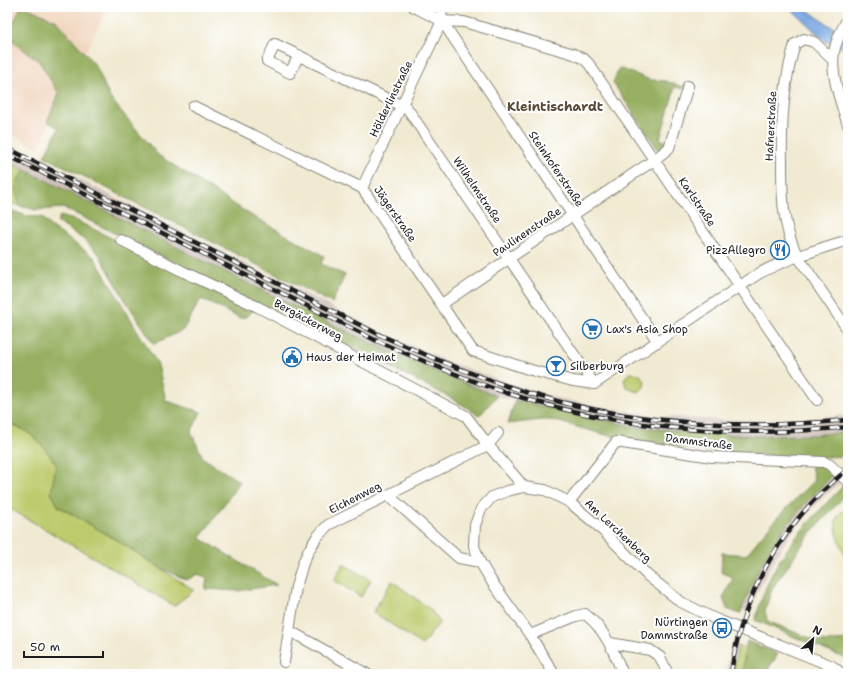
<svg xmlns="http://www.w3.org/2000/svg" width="855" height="681" font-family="'Shantell Sans',sans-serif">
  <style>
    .built { fill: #f1d5bd }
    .industrial { fill: #cec1ba }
    .green { fill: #bdcb6d; stroke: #6c7444 }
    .forest { fill: #96af60; stroke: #59663e }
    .water { fill: #79a7e2; stroke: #4a627f }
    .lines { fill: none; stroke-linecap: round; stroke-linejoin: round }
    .street-casing { stroke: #868377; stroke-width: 12 }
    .street { stroke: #fff; stroke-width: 10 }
    .rail-casing { stroke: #1c1c1c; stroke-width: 4.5 }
    .rail { stroke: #fff; stroke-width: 3; stroke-dasharray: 9; stroke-linecap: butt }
    .labels { text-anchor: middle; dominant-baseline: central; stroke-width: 4; stroke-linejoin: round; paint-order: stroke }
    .street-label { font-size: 11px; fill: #1c1c1c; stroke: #fff }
    .poi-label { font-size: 11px; fill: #1c1c1c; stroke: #fff; text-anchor: start }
    .quarter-label { font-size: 13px; font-weight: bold; fill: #5a4938; stroke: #fff }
  </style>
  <rect width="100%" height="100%" fill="#fff"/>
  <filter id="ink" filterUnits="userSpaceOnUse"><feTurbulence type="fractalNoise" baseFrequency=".025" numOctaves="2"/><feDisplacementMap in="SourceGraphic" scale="8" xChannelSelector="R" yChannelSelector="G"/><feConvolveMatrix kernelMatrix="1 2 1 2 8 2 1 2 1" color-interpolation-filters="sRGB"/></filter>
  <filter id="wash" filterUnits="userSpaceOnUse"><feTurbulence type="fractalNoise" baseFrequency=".012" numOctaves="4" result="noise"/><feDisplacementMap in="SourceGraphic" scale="16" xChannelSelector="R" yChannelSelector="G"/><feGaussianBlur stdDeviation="0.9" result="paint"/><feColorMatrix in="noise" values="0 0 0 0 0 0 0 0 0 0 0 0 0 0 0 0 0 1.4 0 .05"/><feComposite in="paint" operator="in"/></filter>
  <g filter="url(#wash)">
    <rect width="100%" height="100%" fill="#f1ead2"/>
    <polygon class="built" points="7,7 108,7 38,148 7,132"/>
    <g class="industrial">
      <polygon points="7,143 391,337 446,361 503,381 554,397 611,409 659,416 716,420 777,421 848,415 848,432 814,435 759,436 713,434 635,427 497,396 442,375 369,342 235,277 7,161"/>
      <polygon points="829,480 842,480 819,501 798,524 782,547 758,590 750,613 743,610 761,565 781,533 814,494"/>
      <polygon points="733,643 739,645 733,674 725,674"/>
    </g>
    <g class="green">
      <path d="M7 161 25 170C13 183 15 189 20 206L7 202Z"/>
      <path d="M629 373 639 374 645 381 644 387 639 392C630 389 625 389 624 379Z"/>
      <path d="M7 424C31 429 43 445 56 464L55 477 58 506 120 542 194 590 174 606 120 573 7 507Z"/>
      <path d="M848 507V560C843 551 832 528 837 518 838 514 845 510 848 507Z"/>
      <polygon points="343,564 371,580 361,597 334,580"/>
      <polygon points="392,581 431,610 440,622 422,645 373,612"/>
      <polygon points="738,646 745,649 743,674 733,674"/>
    </g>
    <g class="forest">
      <polygon points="21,7 26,7 57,21 96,66 110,98 158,155 254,217 324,256 321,264 345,275 332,303 44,156 59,128 47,121 59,94 39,61 13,42 10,29"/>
      <polygon points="619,68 651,80 666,81 683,87 683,89 675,87 660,139 667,142 665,146 659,151 613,83"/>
      <path d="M25 170C181 248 334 333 497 396L479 416 468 408 449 397 299 321 245 298 64 208 36 210 20 206C15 189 13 183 25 170Z"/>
      <path d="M7 209 27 216 42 217 50 226 94 257 158 365 166 401 201 412 191 432 203 458 240 482 200 538 277 585 238 591 205 589 207 579 198 574 187 580 157 566 120 542 58 506 51 493 56 464C43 445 30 428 7 424Z"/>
      <polygon points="60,216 77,221 254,309 248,316 240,318 201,299 183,330 154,344 124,298 99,254 83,239 57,222"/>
      <polygon points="515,400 635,427 713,434 759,436 814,435 848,432 848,456 824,457 776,456 704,451 617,438 552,420 541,420 508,424"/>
      <path d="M811 465 826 466 834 474C807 501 778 531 761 565 753 581 747 598 740 614L727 609 723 598 733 578 721 572 722 553 746 555 774 521 814 480Z"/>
      <path d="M844 485 848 489V492L809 535 772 589 765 610 767 621 820 642 848 640V658L839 656 755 620C761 601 767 581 778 563 796 534 821 509 844 485Z"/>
      <polygon points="747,641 778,654 765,674 743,674 745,649"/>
    </g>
    <polygon class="water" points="789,7 803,7 827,24 848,35 848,50 825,41"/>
  </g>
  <g filter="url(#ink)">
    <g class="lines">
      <g class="street-casing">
        <g id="street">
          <polyline points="414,7 442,21 464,22 574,54 584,59 589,64 817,400"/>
          <polyline points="441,7 442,21 658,342"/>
          <path d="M848 18C842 29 836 40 834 52 830 74 841 103 848 125"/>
          <polyline points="299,55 290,73 267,61 275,44 402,106 407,108 594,384"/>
          <path d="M833 60 814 42 804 39 795 44C783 83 781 122 782 162 782 194 782 226 797 255L848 330"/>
          <polyline points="193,106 362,188 473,351 531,370 573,381 594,384"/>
          <polyline points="362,188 442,21"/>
          <polyline points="121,240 182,271 258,307 466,416 488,445 524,487"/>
          <polyline points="442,304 654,160 669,148 688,86"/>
          <path d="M594 384 758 274C788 258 816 250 848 240"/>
          <polyline points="388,495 459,558 480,562"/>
          <polyline points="569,502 616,442 712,457 824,462 830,465 848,482"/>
          <polyline points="290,631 367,674"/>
          <path d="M530 635 576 616 585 614C605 629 614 652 623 674"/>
          <polyline points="610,643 650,650 660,657 668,674"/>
          <polyline points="284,662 296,587 303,563 309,550 317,537 328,525 488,445 498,433"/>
          <polyline points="554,674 530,635 492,582 480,562 474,546 475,525 481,509 492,497 507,491 524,487 545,490 569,502 597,525 648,576 681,602 713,618 832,666 842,674"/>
        </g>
      </g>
      <use href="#street" class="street"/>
      <g class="rail-casing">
        <g id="rail">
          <path d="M7 148 380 335C421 353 462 371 504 385 615 424 731 431 848 420"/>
          <path d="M7 155 377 341C419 359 461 378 504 392 616 429 731 439 848 427"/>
          <path d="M731 674C741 594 785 519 848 469"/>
        </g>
      </g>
      <use href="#rail" class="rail"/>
    </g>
  </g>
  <defs>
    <g id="restaurant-ring" transform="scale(1)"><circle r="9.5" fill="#fff" stroke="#1f6fb2" stroke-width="1.5"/><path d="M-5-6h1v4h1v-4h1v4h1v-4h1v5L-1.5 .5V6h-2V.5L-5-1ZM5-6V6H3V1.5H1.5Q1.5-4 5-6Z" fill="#1f6fb2"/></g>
    <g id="supermarket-ring" transform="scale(1)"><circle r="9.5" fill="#fff" stroke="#1f6fb2" stroke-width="1.5"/><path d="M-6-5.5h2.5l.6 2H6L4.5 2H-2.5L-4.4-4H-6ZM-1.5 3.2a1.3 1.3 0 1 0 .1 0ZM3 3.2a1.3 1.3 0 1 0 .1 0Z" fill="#1f6fb2"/></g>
    <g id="civic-ring" transform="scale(1)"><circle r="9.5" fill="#fff" stroke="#1f6fb2" stroke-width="1.5"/><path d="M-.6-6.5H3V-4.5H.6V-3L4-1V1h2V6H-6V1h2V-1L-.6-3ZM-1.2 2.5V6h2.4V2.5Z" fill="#1f6fb2"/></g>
    <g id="bar-ring" transform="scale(1)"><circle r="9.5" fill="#fff" stroke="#1f6fb2" stroke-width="1.5"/><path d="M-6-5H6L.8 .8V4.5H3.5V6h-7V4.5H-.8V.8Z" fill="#1f6fb2"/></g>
    <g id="bus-ring" transform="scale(1)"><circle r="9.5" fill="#fff" stroke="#1f6fb2" stroke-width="1.5"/><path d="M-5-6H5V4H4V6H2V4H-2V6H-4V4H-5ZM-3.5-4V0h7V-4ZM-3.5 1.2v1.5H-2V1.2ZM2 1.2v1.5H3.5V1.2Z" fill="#1f6fb2"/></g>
  </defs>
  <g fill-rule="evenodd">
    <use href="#restaurant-ring" x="780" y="250"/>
    <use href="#supermarket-ring" x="592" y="329"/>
    <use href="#civic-ring" x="292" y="357"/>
    <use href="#bar-ring" x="556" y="366"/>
    <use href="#bus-ring" x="722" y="628"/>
  </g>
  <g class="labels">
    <g class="street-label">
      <text transform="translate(391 99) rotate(-64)">Hölderlinstraße</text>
      <text transform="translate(771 126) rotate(-87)">Hafnerstraße</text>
      <text transform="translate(556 169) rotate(56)">Steinhoferstraße</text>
      <text transform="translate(477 190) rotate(56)">Wilhelmstraße</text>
      <text transform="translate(697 202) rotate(56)">Karlstraße</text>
      <text transform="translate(395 214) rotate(55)">Jägerstraße</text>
      <text transform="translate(527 232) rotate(-34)">Paulinenstraße</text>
      <text transform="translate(308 320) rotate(28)">Bergäckerweg</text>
      <text transform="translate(699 442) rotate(7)">Dammstraße</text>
      <text transform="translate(355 498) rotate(-27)">Eichenweg</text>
      <text transform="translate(618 531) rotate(43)">Am Lerchenberg</text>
    </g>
    <g class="poi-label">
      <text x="766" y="250" text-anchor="end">PizzAllegro</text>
      <text x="606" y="329">Lax's Asia Shop</text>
      <text x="306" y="357">Haus der Heimat</text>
      <text x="570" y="366">Silberburg</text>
      <text x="708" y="622" text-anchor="end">Nürtingen<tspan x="708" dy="13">Dammstraße</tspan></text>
    </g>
    <g class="quarter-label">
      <text x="555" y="106">Kleintischardt</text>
    </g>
  </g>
  <rect width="855" height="681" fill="none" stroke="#fff" stroke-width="24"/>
  <g transform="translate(813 639) rotate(27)" stroke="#ffffff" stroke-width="3" paint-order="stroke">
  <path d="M0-3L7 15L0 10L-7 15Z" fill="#1c1c1c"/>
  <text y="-6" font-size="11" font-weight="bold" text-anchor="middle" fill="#1c1c1c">N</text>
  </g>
  <path d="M24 651v6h79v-6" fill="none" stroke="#1c1c1c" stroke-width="2"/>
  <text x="30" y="651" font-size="12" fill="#1c1c1c" stroke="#ffffff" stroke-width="3" paint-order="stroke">50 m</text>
</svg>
